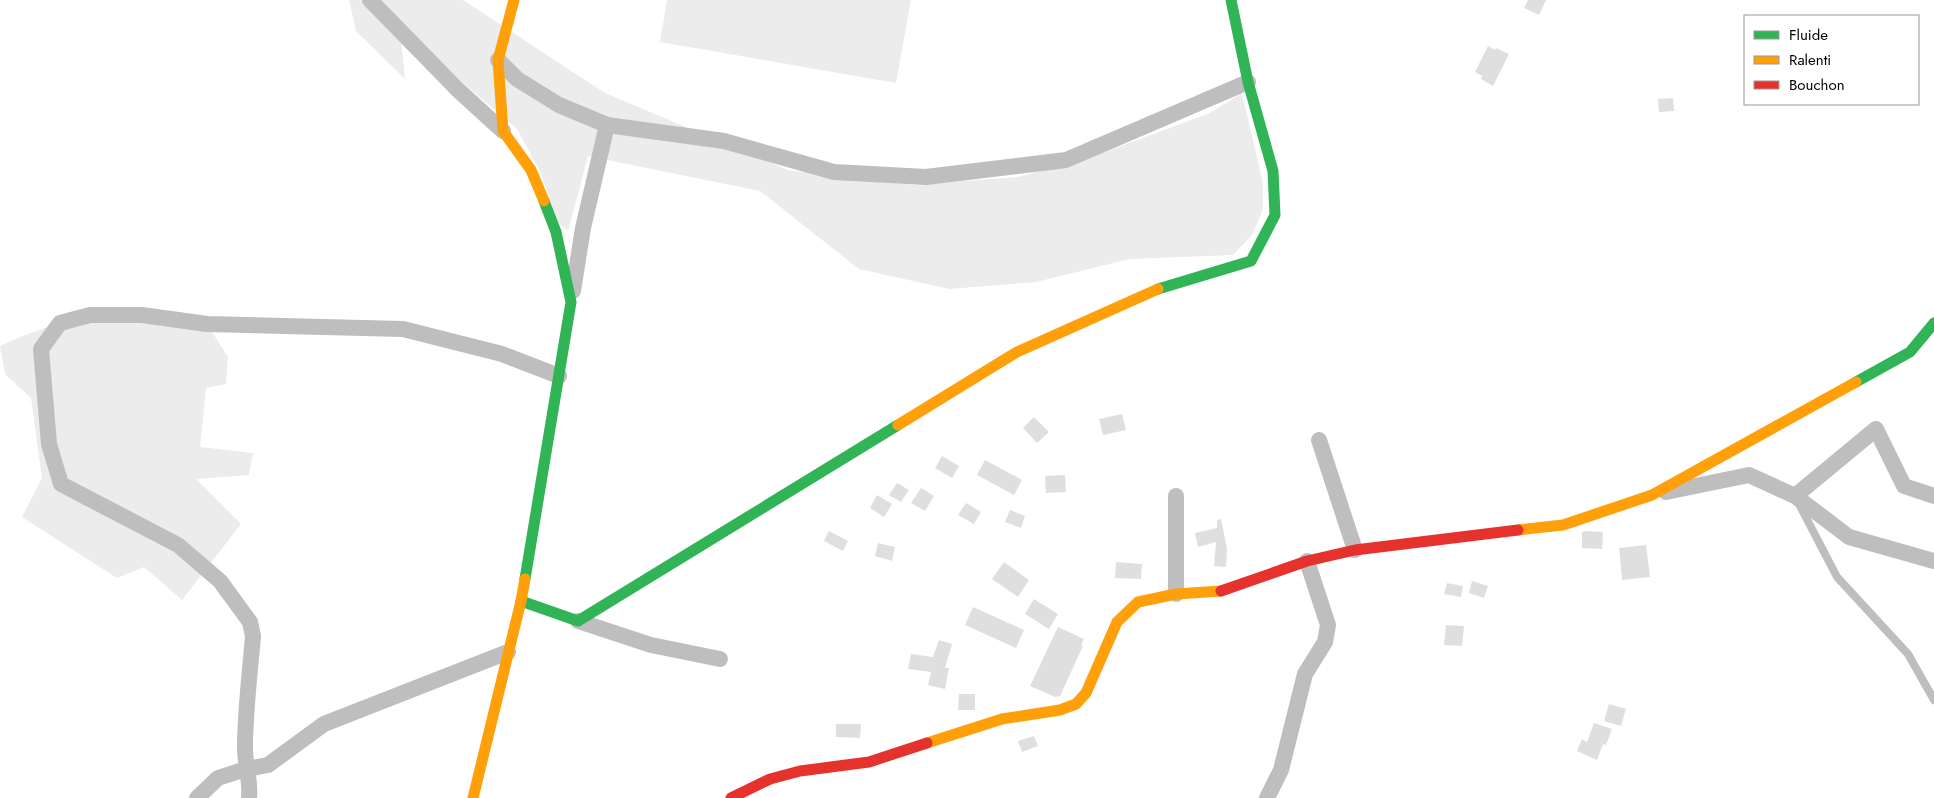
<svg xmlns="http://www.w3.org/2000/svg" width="1934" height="798" font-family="Jost,sans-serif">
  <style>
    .green { fill: #ececec }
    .building { fill: #dfdfdf }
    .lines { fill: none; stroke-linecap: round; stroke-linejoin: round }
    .lane { stroke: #bebebe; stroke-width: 8 }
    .street { stroke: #bebebe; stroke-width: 16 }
    .fast { stroke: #30b455; stroke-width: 11 }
    .slow { stroke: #ff9f0a; stroke-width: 11 }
    .jam { stroke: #e5322d; stroke-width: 11 }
  </style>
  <rect width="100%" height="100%" fill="#fff"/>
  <g class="green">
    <polygon points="349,0 463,0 605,93 788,170 913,185 1018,177 1102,153 1210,113 1242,93 1263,183 1263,209 1252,235 1233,255 1130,259 1036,282 949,289 859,269 760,191 588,156 568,231 558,223 541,173 517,129 400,29 405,79 356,31"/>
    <polygon points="667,0 911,0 896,83 660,42"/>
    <path d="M90 315 207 324 228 357 226 384 206 388 200 447 253 453 249 475 196 479 241 524 182 600 144 567 117 578 22 517 42 478 31 398 5 374 0 346C29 332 59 323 90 315Z"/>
  </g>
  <g class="building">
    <polygon points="1528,0 1546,0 1539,15 1524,8"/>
    <polygon points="1488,46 1495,50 1496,48 1509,54 1493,86 1481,79 1482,76 1475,72"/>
    <polygon points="1673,98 1674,111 1659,112 1658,99"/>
    <polygon points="1122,414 1126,430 1103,435 1099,419"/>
    <polygon points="1034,417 1049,432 1037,443 1023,428"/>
    <polygon points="942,456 959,466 952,478 935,468"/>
    <polygon points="985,460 1022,480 1014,495 977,475"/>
    <polygon points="1065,475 1066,492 1046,493 1045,476"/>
    <polygon points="897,483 909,490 901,502 889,495"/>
    <polygon points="921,488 934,496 925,511 911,503"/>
    <polygon points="877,495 892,504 884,517 870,508"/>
    <polygon points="966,503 981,512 974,524 958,515"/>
    <polygon points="1010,510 1025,516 1021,528 1005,522"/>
    <polygon points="1221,519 1227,548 1226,567 1214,566 1216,542 1198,547 1195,533 1217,528 1217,520"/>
    <polygon points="829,531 848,541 843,551 824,541"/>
    <polygon points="1585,531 1603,532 1602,549 1582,548 1582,532"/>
    <polygon points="878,543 895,547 892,561 875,556"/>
    <polygon points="1646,545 1650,577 1622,580 1619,548"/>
    <polygon points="1004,562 1029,580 1018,597 992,579"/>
    <polygon points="1116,562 1142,564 1141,579 1115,578"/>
    <polygon points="1472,581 1488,586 1484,598 1469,593"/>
    <polygon points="1447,583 1463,586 1461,597 1444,594"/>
    <polygon points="1034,599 1058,614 1049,629 1025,614"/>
    <polygon points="973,607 1024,630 1016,648 965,625"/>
    <polygon points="1446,625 1464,626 1462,646 1444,645"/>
    <polygon points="1058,627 1084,639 1081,645 1083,646 1060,696 1055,697 1030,686"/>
    <polygon points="939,640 952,644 945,668 949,668 945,689 928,685 931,672 908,669 911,654 933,657"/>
    <polygon points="959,694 975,694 975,710 958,710"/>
    <polygon points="1609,704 1626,709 1621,726 1604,721"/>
    <polygon points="1594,723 1612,729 1606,745 1603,744 1597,760 1577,751 1582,739 1587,742"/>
    <polygon points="836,724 861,724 860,738 836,737"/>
    <polygon points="1034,736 1038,746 1022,752 1018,741"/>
  </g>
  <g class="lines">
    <polyline class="lane" points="1799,504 1837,577 1908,654 1934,700"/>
    <g class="street">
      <polyline points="370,0 457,89 503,131"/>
      <polyline points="498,60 517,79 559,105 607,125 724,141 834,172 926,177 1066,160 1248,82"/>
      <polyline points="573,291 583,228 607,125"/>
      <polyline points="1319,440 1355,550"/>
      <polyline points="1666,492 1749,475 1795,496 1849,537 1934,561"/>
      <polyline points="1176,496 1176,594"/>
      <polyline points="1795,496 1876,429 1904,486 1934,496"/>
      <polyline points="578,621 651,645 720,659"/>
      <polyline points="197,798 218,778 246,769 268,765 324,724 508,652"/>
      <path d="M249 798C251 782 245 765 245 748 245 711 250 673 253 636L250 622 220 581 178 545 61 484 49 444 41 349 60 323 90 315H142L207 324 403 329 502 354 559 376"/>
      <polyline points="1267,798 1281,770 1305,674 1325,642 1328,625 1307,561"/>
    </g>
    <g class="fast">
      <polyline points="1158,289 1251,261 1275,215 1273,171 1248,82 1231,0"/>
      <polyline points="1856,382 1910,352 1934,323"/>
      <polyline points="525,579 571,302 556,232 544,201"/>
      <polyline points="521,601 578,621 898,425"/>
    </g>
    <g class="slow">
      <polyline points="514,0 498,60 503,131 531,170 544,201"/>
      <polyline points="898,425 1017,352 1158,289"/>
      <polyline points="1518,530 1563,525 1652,495 1856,382"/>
      <polyline points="927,743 1002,719 1060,710 1076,704 1086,693 1117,622 1138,602 1176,594 1221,591"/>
      <polyline points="473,798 521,601 525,579"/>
    </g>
    <g class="jam">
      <polyline points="1221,591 1307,561 1355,550 1518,530"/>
      <polyline points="731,798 770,779 800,771 869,762 927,743"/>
    </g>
  </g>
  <rect x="1744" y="15" width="175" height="90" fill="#ffffff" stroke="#999999"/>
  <rect x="1754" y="31" width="25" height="8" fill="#30b455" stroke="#999999"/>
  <text x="1789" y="40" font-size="15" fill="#000000">Fluide</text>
  <rect x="1754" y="56" width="25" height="8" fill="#ff9f0a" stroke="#999999"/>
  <text x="1789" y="65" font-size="15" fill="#000000">Ralenti</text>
  <rect x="1754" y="81" width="25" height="8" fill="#e5322d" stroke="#999999"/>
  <text x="1789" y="90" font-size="15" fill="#000000">Bouchon</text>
</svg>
